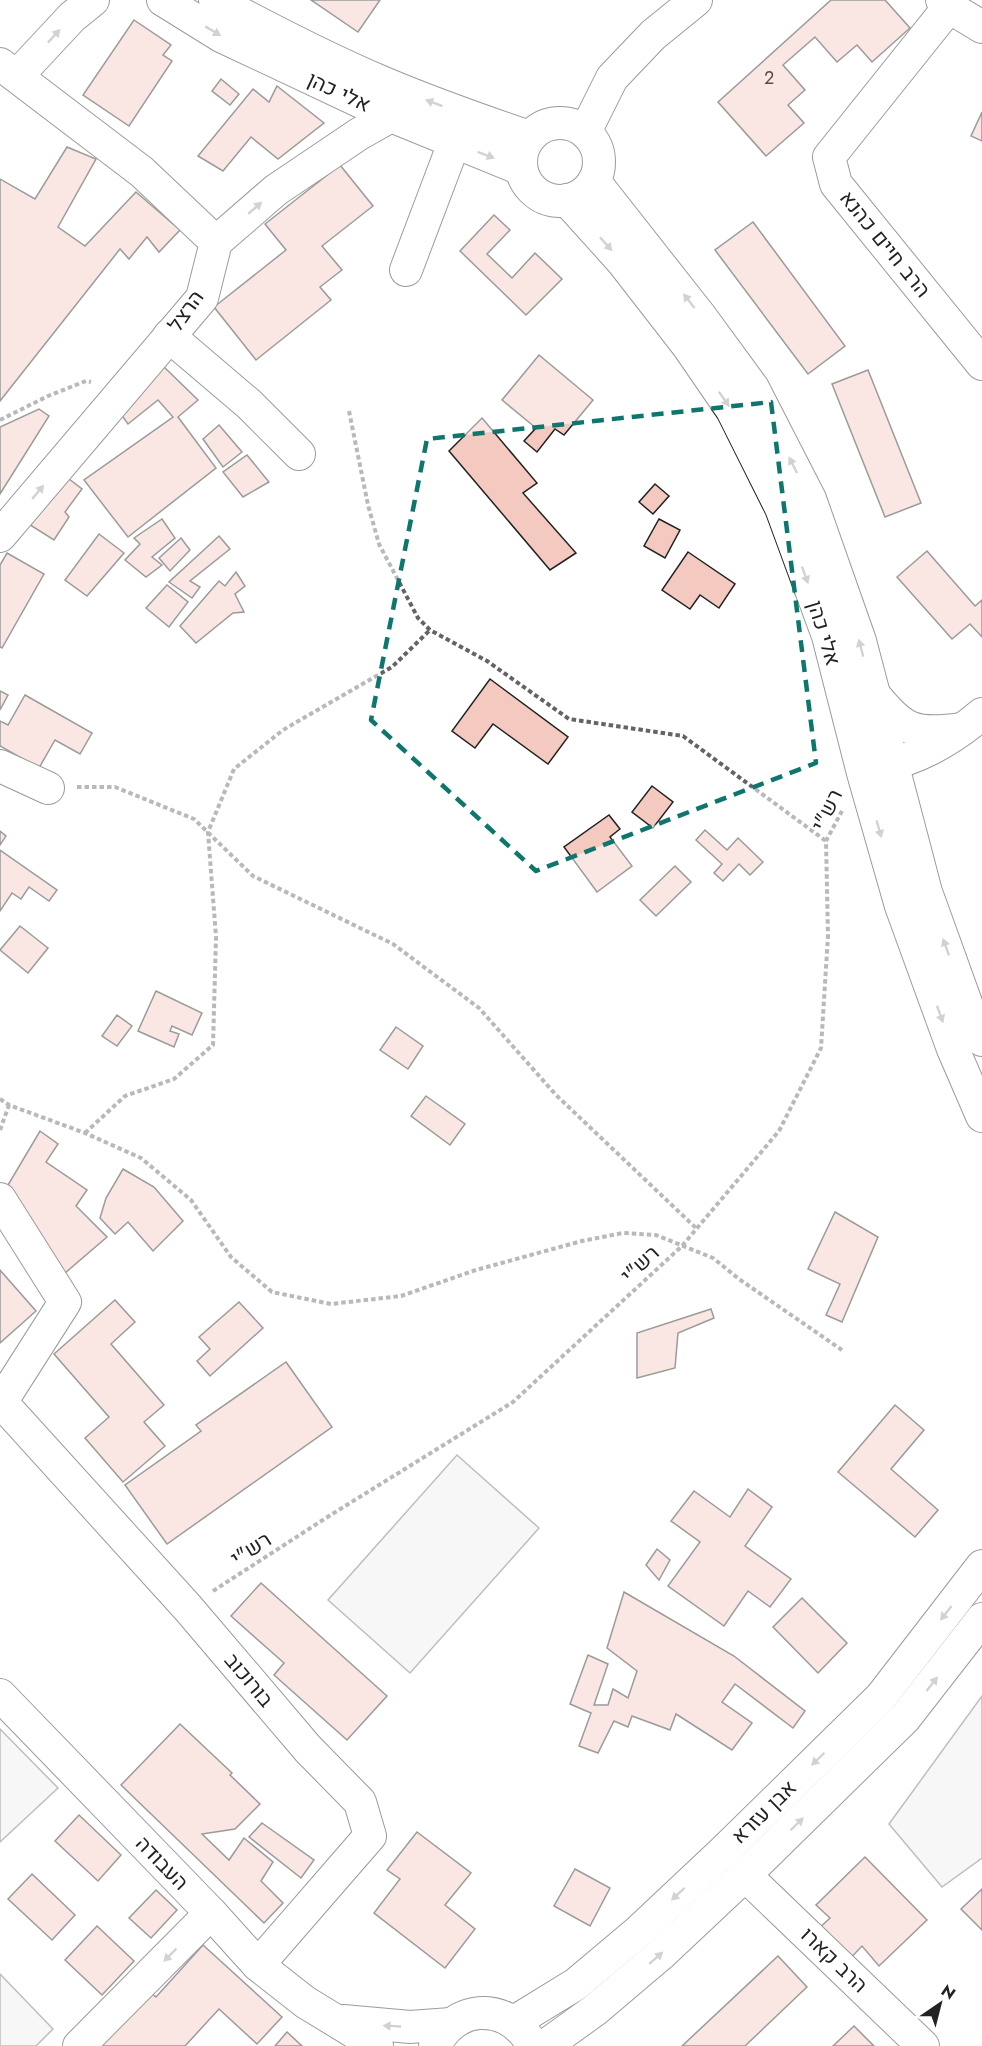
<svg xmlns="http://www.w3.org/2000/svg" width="982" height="2046" font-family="Jost,Heebo,sans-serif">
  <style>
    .green { fill: #eee; stroke: #6f6f6f; stroke-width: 1.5 }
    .parking { fill: #ededed; stroke: #6f6f6f; stroke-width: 1.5 }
    .building { fill: #f3c9c0; stroke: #222; stroke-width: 1.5 }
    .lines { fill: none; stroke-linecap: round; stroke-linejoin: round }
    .minor-casing { stroke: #222; stroke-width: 34 }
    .path { stroke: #646464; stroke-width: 4; stroke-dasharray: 4.5 3; stroke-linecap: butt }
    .minor { stroke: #fff; stroke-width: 32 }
    .oneway { fill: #9c9c9c }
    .marked { fill: none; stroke: #0f766e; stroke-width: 4.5; stroke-dasharray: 12 8; stroke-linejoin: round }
    .labels { text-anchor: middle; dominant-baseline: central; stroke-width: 4.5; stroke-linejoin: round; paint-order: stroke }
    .number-label { font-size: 18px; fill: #564c4a }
    .street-label { font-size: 21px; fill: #222; stroke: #fff }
  </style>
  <rect width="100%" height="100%" fill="#fff"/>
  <g class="green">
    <polygon points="457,1455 539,1528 410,1673 328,1600"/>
    <polygon points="982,1696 982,1858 942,1887 889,1824"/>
  </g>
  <g class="parking">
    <polygon points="0,1729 58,1788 0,1842"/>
    <polygon points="0,1974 53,2029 36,2046 0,2046"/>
  </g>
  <g class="building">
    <polygon points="311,0 380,0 358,32"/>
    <polygon points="831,0 885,0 910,28 872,62 857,45 837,62 815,37 783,65 805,90 788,105 804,123 766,156 718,102"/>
    <polygon points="134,20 171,45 163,55 172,61 129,126 83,95"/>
    <polygon points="221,79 239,94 230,105 212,91"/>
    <polygon points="277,86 324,123 278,159 251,137 223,171 198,156 253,89 269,102"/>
    <polygon points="982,112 982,141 971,136"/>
    <polygon points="67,147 96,159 58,227 85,246 136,192 180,230 159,252 147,237 129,259 120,249 0,401 0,179 35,199"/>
    <polygon points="340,165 373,206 322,246 342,270 320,287 331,300 256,360 214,307 286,250 265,224"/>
    <polygon points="494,215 510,230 487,254 512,278 535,253 562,279 526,315 460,251"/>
    <polygon points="753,222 845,346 808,374 715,250"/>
    <polygon points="539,355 593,400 564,435 555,429 537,452 524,441 536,428 502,400"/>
    <polygon points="163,366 198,400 178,417 216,468 128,537 84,480 173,417 158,400 128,424 115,406"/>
    <polygon points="868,370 921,503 885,517 832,384"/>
    <polygon points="39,409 49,416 0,494 0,427"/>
    <polygon points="482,418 537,483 523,493 576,553 550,570 449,451"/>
    <polygon points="219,425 242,452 223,467 203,439"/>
    <polygon points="247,455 269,482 243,497 223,472"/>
    <polygon points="60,472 82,489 65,512 69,517 54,540 27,523"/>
    <polygon points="655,484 669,496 653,514 639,502"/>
    <polygon points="162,519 175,538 152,557 162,565 146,577 125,560 140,544 134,538"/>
    <polygon points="659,519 680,530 665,558 644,546"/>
    <polygon points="99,534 124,553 87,596 65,580"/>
    <polygon points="219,536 230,549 190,581 200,587 192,598 169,582"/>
    <polygon points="181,538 190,550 170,571 159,558"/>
    <polygon points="927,551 975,606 982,600 982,637 970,624 952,639 897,577"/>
    <polygon points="688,552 735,584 719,608 700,595 690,609 662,590"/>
    <polygon points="7,553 44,574 2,648 0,647 0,565"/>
    <polygon points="236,572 245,586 235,594 244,612 233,613 196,643 180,626 219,581 225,586"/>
    <polygon points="167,585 188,602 169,627 146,608"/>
    <polygon points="490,679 568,737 548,764 493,724 475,748 452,731"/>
    <polygon points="0,691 8,695 0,710"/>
    <polygon points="25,695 92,733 80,754 55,740 39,768 0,746 0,721 8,725"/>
    <polygon points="652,786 673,802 653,828 632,812"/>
    <polygon points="609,815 620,829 610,837 632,866 597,892 564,847"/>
    <polygon points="705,830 727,850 738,838 763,862 750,875 739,864 723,881 714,873 722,864 696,840"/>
    <polygon points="0,831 6,836 0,845"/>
    <polygon points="0,850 57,890 49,901 29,887 21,899 12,893 0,911"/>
    <polygon points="675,866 691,882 656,916 640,900"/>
    <polygon points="20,926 48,948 28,973 0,950"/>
    <polygon points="156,991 202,1013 192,1035 172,1026 170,1031 179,1034 174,1047 138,1031"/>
    <polygon points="117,1015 132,1026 117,1046 102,1036"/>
    <polygon points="396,1027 423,1046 408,1069 380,1050"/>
    <polygon points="426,1096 465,1124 450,1145 411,1116"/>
    <polygon points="40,1131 58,1144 46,1162 87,1190 76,1206 107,1237 65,1273 8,1185"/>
    <polygon points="123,1169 154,1187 183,1221 153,1251 128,1222 115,1234 100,1218 106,1198"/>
    <polygon points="835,1212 878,1237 842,1322 826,1315 840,1284 808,1269"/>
    <polygon points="0,1270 36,1311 0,1343"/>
    <polygon points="115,1300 135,1322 111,1344 164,1405 144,1422 165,1446 123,1482 85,1438 109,1417 54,1354"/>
    <polygon points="239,1302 263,1328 210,1376 197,1361 210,1349 199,1337"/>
    <polygon points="711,1309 714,1318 678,1333 675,1368 637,1378 637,1333"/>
    <polygon points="286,1362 332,1427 167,1544 125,1485 201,1431 196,1425"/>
    <polygon points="895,1405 924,1430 891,1469 938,1510 915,1537 838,1472"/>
    <polygon points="748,1489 772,1507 745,1546 791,1579 770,1607 748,1591 724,1626 668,1586 700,1542 671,1521 694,1491 730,1517"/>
    <polygon points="657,1549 670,1560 659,1580 646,1565"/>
    <polygon points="261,1583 387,1696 347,1740 274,1675 284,1663 231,1616"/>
    <polygon points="624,1592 734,1656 805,1711 793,1728 735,1684 722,1702 752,1723 732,1750 676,1714 670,1730 632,1716 628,1727 614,1721 598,1753 579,1746 591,1713 570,1704 588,1655 608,1664 594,1705 608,1705 613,1689 628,1698 637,1671 607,1648"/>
    <polygon points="802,1598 847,1643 818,1673 773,1627"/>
    <polygon points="180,1724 232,1773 230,1775 260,1804 235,1829 202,1834 229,1860 244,1838 273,1862 261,1881 283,1903 264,1923 121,1785"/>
    <polygon points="79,1815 121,1855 98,1881 55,1841"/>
    <polygon points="262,1823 314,1860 301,1878 249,1837"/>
    <polygon points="417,1832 471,1873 445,1905 475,1929 445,1968 374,1913 400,1879 387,1870"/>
    <polygon points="865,1857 927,1920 879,1966 862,1946 845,1964 814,1933 830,1918 816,1905"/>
    <polygon points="575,1869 610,1888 590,1926 554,1906"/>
    <polygon points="32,1874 75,1915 52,1940 8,1899"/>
    <polygon points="982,1889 982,1930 961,1909"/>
    <polygon points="156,1890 177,1910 151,1938 129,1918"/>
    <polygon points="97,1926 134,1961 102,1995 65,1960"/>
    <polygon points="203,1945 282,2017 257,2044 219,2009 185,2046 103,2046 101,2044 149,1991 156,1997"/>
    <polygon points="778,1956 807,1987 745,2046 682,2046"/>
    <polygon points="854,2026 874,2046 833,2046"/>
    <polygon points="287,2032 302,2046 275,2046"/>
  </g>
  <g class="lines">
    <g class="minor-casing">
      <g id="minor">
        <polyline points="163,0 221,36 391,116 521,169"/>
        <path d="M215 0C269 29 323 57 379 81 428 102 479 120 529 137"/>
        <polyline points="942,0 949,7 982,27"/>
        <polyline points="949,7 829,157 836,184 982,364"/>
        <polyline points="0,64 142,172 216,242"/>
        <polyline points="17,76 72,17 93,0"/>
        <circle cx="560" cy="162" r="39"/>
        <polyline points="585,132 612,78 653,35 696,0"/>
        <polyline points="594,181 701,317 753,388 810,499 860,641 926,892 969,1011 982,1040"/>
        <polyline points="567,200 622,261 688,346 732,410 781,508 828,636 863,773 901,906 953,1049 982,1116"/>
        <polyline points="406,270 454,143"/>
        <polyline points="169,336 249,404 299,454"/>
        <polyline points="0,536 202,298 216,242 276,190 359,134 391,116"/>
        <path d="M873 693C902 730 914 736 961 729"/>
        <polyline points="0,766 48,788"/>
        <path d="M872 770C918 758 946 744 982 714"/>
        <polyline points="0,1199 65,1302 0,1404"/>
        <polyline points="2,1403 188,1608 308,1749 360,1802 370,1836 258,1965"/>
        <polyline points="0,1695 211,1913 258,1965 305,2002 377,2046"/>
        <polyline points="745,1875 923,2046"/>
        <polyline points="343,2021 410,2027 451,2024"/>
        <polyline points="514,2022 576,1984 639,1931 723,1852 881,1697 982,1566"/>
        <polyline points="79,2046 211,1913"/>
        <path d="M435 2046C453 2006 503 2001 528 2038"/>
        <polyline points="545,2046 595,2010 661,1954 745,1875 905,1718 982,1619"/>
      </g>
    </g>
    <g class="path">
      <polyline points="349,411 368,505 379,544 418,618 430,630 487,661 569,719 683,736 826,841"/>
      <polyline points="0,420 48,396 86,381 91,382"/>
      <polyline points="77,787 115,787 194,819 253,876 393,944 479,1008 556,1095 697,1229"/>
      <polyline points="0,1099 9,1105 85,1133 141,1158 191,1200 231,1257 272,1292 331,1304 401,1296 476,1270 582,1241 623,1233 656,1235 713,1258 739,1279 842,1350"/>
      <polyline points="0,1130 9,1105"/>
      <polyline points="85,1133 125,1096 174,1079 213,1045 216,937 208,832 234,769 283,730 392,667 430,630"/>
      <polyline points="213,1591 329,1516 513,1402 682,1246 779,1131 821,1048 828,936 826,841 842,811"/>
    </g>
    <use href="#minor" class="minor"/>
  </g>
  <defs><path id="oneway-solid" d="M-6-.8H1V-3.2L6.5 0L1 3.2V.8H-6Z" transform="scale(1.5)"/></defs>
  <g class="oneway">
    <use href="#oneway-solid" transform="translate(213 31) rotate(31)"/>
    <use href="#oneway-solid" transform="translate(54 36) rotate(-47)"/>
    <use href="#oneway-solid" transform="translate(434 103) rotate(-159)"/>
    <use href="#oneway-solid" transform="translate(486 155) rotate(21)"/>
    <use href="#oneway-solid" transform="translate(255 208) rotate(-41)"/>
    <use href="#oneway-solid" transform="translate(606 244) rotate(48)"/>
    <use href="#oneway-solid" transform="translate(689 301) rotate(-128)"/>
    <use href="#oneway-solid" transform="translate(724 399) rotate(55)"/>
    <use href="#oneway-solid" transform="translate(793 465) rotate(-117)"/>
    <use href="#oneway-solid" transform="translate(38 492) rotate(-50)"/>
    <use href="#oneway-solid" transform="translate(805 575) rotate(70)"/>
    <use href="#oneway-solid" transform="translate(861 648) rotate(-105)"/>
    <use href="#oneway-solid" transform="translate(879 829) rotate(74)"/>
    <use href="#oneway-solid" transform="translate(946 947) rotate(-110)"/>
    <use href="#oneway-solid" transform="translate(940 1014) rotate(70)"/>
    <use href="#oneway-solid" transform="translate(946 1613) rotate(128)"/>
    <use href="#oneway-solid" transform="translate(932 1684) rotate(-52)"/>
    <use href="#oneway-solid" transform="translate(818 1759) rotate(136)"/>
    <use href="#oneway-solid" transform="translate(797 1824) rotate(-44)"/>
    <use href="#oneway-solid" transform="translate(678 1894) rotate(137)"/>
    <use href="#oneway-solid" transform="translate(170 1955) rotate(135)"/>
    <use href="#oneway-solid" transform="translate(656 1958) rotate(-41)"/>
    <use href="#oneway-solid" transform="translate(392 2026) rotate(-177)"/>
  </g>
  <path d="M0 0H982V2046H0ZM771 402 816 763 536 871 371 720 427 439Z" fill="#fff" fill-opacity=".55" fill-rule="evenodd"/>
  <path class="marked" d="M771 402 816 763 536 871 371 720 427 439Z"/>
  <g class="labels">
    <g class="number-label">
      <text x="769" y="78">2</text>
    </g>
    <g class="street-label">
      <text transform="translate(339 92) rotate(25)">אלי כהן</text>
      <text transform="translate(885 244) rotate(51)">הרב חיים כהנא</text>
      <text transform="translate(186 311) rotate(-55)">הרצל</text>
      <text transform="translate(824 633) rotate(73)">אלי כהן</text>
      <text transform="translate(827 810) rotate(-64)">רש"י</text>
      <text transform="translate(640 1264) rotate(-43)">רש"י</text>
      <text transform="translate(251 1549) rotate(-33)">רש"י</text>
      <text transform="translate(249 1680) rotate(50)">בורוכוב</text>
      <text transform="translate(764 1812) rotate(-44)">אבן עזרא</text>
      <text transform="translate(162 1863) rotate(46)">העבודה</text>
      <text transform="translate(834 1960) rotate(44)">הרב קארו</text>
    </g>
  </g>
  <g transform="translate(940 2004) rotate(35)" stroke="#ffffff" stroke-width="4.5" paint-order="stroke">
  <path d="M0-4.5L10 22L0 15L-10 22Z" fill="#222222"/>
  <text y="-9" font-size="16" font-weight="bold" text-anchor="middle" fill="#222222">N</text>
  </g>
</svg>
